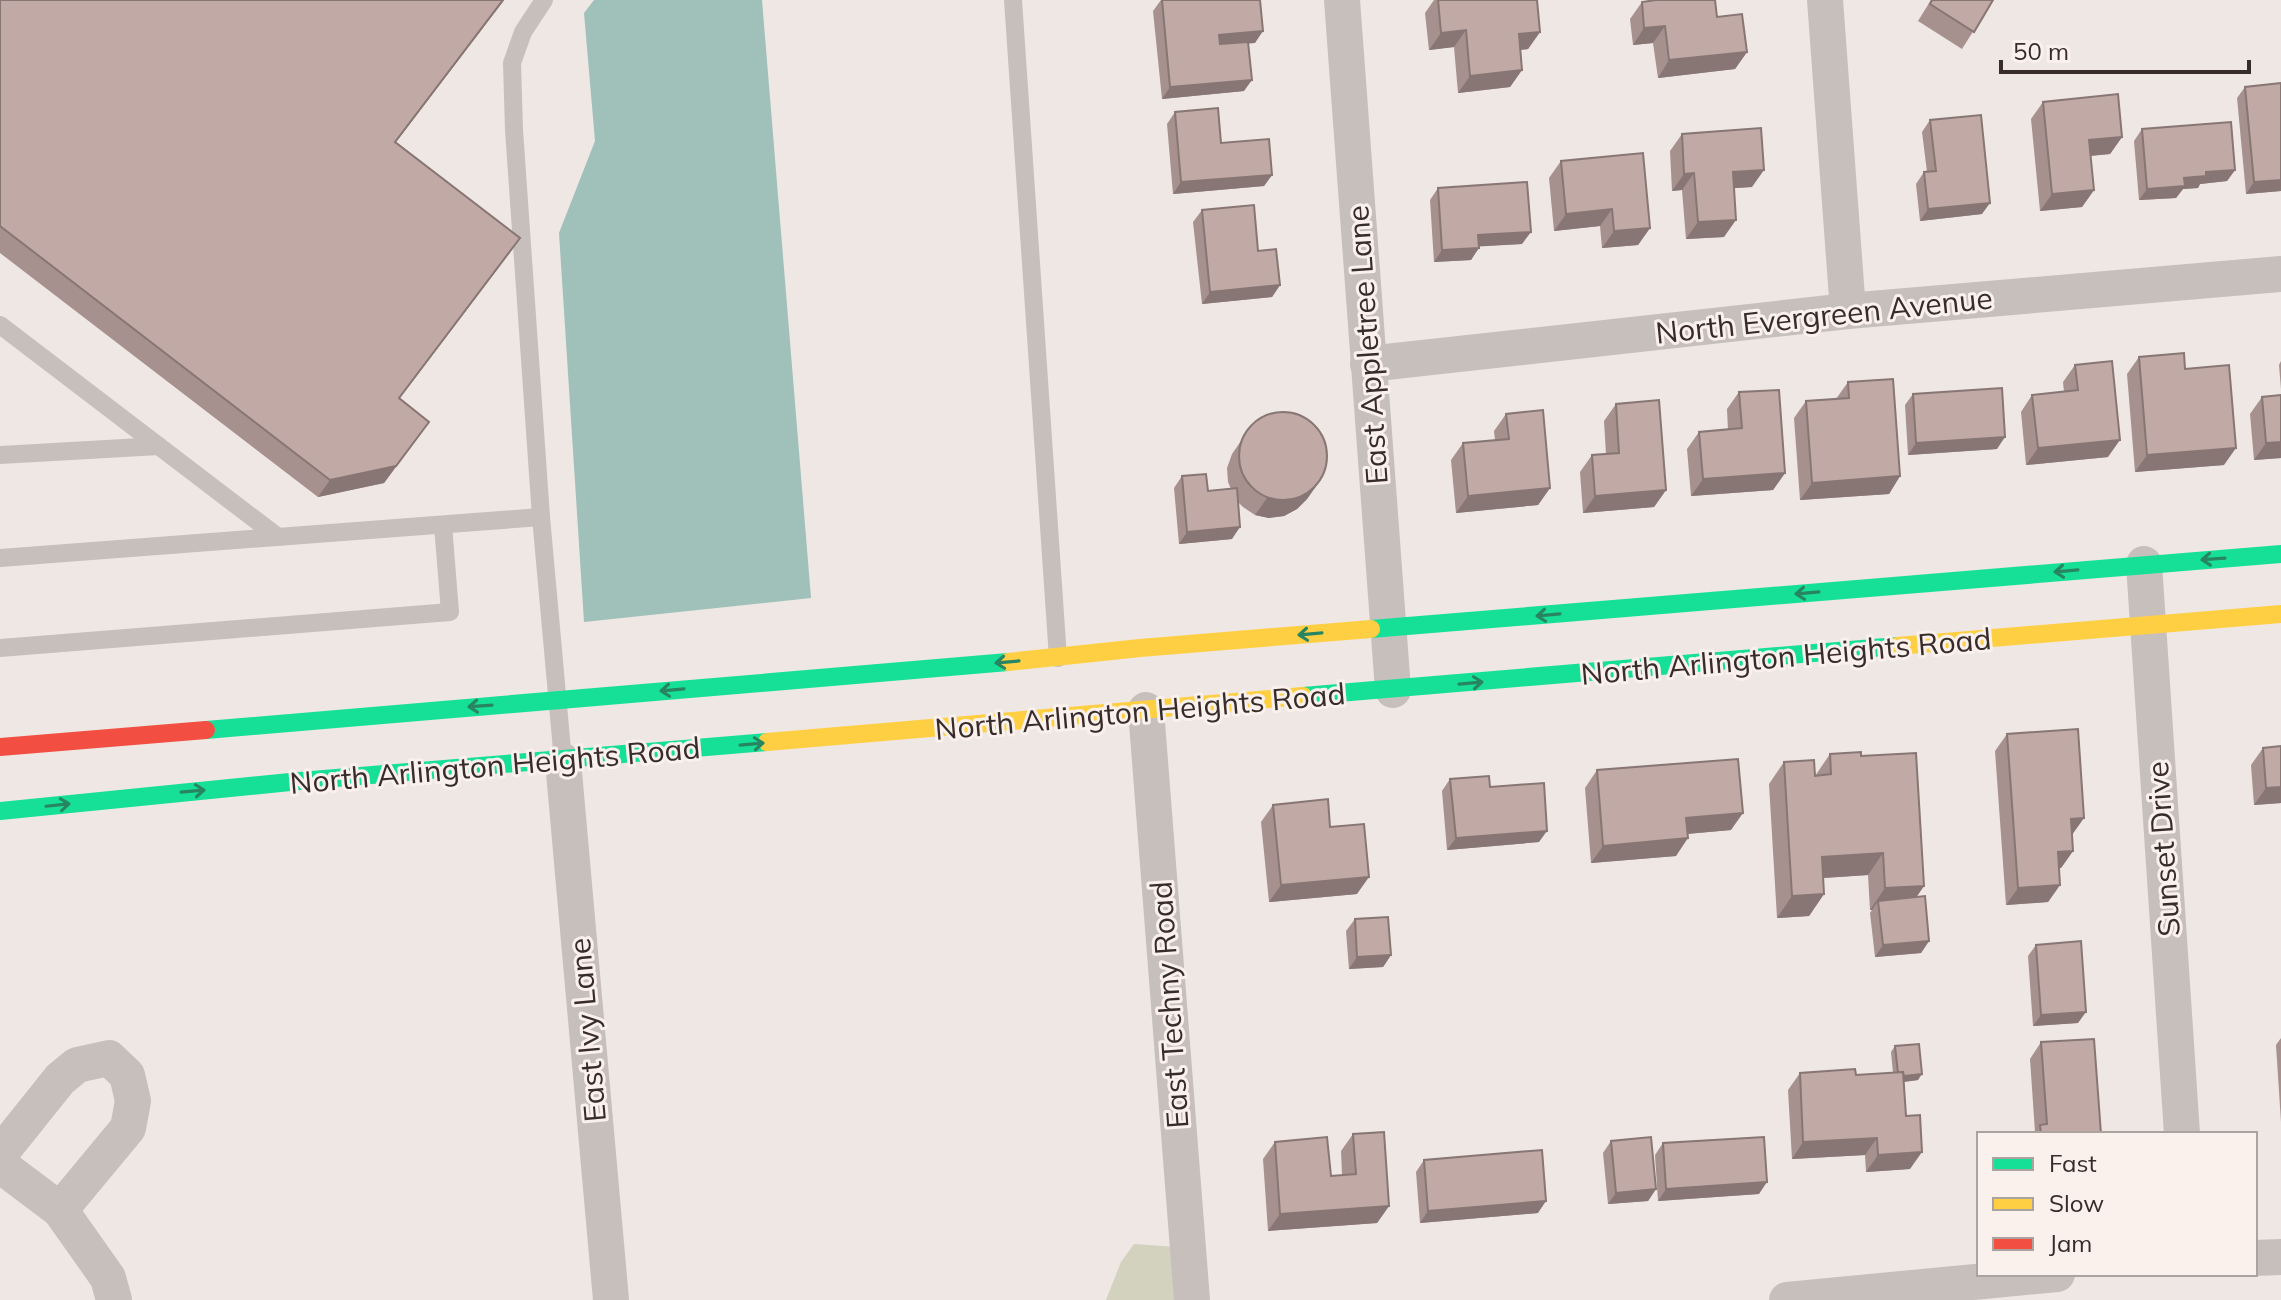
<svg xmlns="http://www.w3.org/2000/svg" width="2281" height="1300" font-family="Mulish,sans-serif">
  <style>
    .green { fill: #d2d2be }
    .water { fill: #a0c0ba }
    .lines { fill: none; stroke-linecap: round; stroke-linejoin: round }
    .lane { stroke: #c7bfbc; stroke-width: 18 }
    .street { stroke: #c7bfbc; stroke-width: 36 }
    .fast { stroke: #16e098; stroke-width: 18 }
    .slow { stroke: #ffcf43; stroke-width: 18 }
    .jam { stroke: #f24e42; stroke-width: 18 }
    .wall { fill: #a6918e }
    .shaded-wall { fill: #877674 }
    .building { fill: #c1a9a5; stroke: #877674; stroke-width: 2 }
    .oneway { stroke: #278661 }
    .labels { text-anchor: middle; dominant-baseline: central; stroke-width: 6; stroke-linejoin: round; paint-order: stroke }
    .street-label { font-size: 30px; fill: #382c2a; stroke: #faf1ec }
  </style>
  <rect width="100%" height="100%" fill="#eee7e3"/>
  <polygon class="green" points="1134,1244 1176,1247 1183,1300 1106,1300 1121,1262"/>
  <polygon class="water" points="594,0 762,0 811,598 584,622 559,233 595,141 584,13"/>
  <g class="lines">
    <g class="lane">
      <polyline points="544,0 523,32 512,63 514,130 541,517 563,761"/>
      <polyline points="1013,0 1058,658"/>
      <polyline points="0,325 278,537"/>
      <polyline points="0,455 159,446"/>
      <polyline points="0,558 541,517"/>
      <polyline points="0,648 450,612 443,525"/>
    </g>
    <g class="street">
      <polyline points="1342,0 1393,690"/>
      <polyline points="1825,0 1848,311"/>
      <polyline points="1368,364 1848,311 2281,274"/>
      <polyline points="2144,564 2182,1134"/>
      <polyline points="1146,710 1192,1300"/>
      <polyline points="563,761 611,1300"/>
      <polyline points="0,1154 60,1079 77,1065 109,1058 127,1075 133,1101 128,1128 60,1210"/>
      <polyline points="0,1165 60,1210 108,1278 114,1300"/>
      <polyline points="2255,1258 2281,1257"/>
      <polyline points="1787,1300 2057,1274"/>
    </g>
    <g class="fast">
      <polyline points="1371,629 2281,554"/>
      <polyline points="1303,696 1897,646"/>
      <polyline points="206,730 1008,662"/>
      <polyline points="0,811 300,781 767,742"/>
    </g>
    <g class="slow">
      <polyline points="1897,646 2281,614"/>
      <polyline points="1008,662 1140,648 1371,629"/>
      <polyline points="767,742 1303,696"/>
    </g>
    <polyline class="jam" points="0,747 206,730"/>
  </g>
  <g class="wall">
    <polygon points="0,0 504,0 396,142 520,238 399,399 429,422 384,483 318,497 0,253"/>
    <polygon points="1161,0 1260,0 1255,43 1249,43 1244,91 1162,99 1153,11"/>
    <polygon points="1434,0 1537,0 1540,32 1528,49 1520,50 1522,70 1510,87 1458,93 1454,47 1429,50 1425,13"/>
    <polygon points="1931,0 1993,0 1962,49 1918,21"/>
    <polygon points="1642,2 1717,17 1747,52 1735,69 1658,78 1653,43 1633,45 1630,19"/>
    <polygon points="2245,87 2281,191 2246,194 2237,98"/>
    <polygon points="2043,102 2122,137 2110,154 2090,156 2094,190 2082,207 2040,211 2031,119"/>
    <polygon points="1175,112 1221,143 1272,175 1264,186 1173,194 1167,124"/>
    <polygon points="1930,120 1982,214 1920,221 1916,184 1924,172 1927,172 1922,132"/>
    <polygon points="2142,129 2235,170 2227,181 2200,184 2198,188 2183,189 2176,198 2139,200 2134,141"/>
    <polygon points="1682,134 1752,187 1734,188 1724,237 1686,239 1682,190 1672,191 1670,151"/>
    <polygon points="1561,161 1650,228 1638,245 1602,248 1600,226 1554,231 1549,178"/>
    <polygon points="1438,188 1522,244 1479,246 1471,260 1434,262 1430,200"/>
    <polygon points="1202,210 1280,285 1272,297 1202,304 1193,222"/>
    <polygon points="2139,357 2185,369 2224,465 2135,472 2127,374"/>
    <polygon points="2281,361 2281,389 2279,365"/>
    <polygon points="2075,365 2108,457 2026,465 2021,412 2032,395 2064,392 2063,382"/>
    <polygon points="1848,382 1900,476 1889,494 1800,500 1794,418 1806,401 1836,399"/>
    <polygon points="1739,392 1785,473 1773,490 1691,496 1687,449 1699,432 1728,430 1727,409"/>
    <polygon points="1913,394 1997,449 1908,455 1905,405"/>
    <polygon points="2281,395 2281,458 2254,460 2250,414 2262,397"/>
    <polygon points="1616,404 1666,490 1654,507 1583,513 1580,472 1592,455 1606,454 1604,421"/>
    <polygon points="1506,414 1550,488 1538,505 1456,513 1451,460 1463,443 1495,440 1494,431"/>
    <polygon points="1252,425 1319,482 1307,499 1297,509 1284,516 1269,518 1255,515 1243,507 1238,502 1232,539 1179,544 1174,488 1182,476 1208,491 1231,489 1228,482 1227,468 1232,454"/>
    <polygon points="2007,734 2072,835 2073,851 2061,868 2059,868 2060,885 2048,902 2006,905 1995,751"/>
    <polygon points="2281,746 2281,803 2254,805 2251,765 2263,748"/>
    <polygon points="1830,754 1861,756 1924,886 1916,897 1929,941 1921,953 1875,957 1870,913 1872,910 1870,910 1868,875 1824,878 1824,894 1809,916 1777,918 1769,784 1784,762 1815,776"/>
    <polygon points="1597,770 1731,830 1687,834 1676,856 1591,863 1585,788"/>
    <polygon points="1450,779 1490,787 1539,842 1447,850 1442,791"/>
    <polygon points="1273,805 1330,827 1357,894 1269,902 1261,822"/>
    <polygon points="1355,919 1391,955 1383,967 1349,969 1346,931"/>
    <polygon points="2036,945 2078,1023 2033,1026 2028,956"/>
    <polygon points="2281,1038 2281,1122 2276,1045"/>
    <polygon points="2041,1042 2101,1134 2034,1134 2035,1132 2030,1059"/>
    <polygon points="1895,1046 1918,1080 1904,1082 1910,1169 1866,1172 1865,1155 1792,1159 1788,1090 1800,1073 1856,1075 1893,1073 1891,1052"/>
    <polygon points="1353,1134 1389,1206 1377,1223 1268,1231 1263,1159 1275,1142 1331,1176 1342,1175 1341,1151"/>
    <polygon points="1611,1141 1656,1189 1648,1201 1608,1204 1603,1153"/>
    <polygon points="1663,1143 1759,1194 1658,1201 1655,1155"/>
    <polygon points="1424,1160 1538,1213 1420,1223 1416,1172"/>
  </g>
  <g class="shaded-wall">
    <polygon points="503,0 504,0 383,159 395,142"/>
    <polygon points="1665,26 1653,43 1633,45 1644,28"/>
    <polygon points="1466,30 1454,47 1429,50 1441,33"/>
    <polygon points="1263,31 1255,43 1211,47 1219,35"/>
    <polygon points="1540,32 1528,49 1507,51 1519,34"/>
    <polygon points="1747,52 1735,69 1658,78 1669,60"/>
    <polygon points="1522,70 1510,87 1458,93 1470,76"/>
    <polygon points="1252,80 1244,91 1162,99 1170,87"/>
    <polygon points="2122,137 2110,154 2077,157 2089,140"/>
    <polygon points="1764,170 1752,187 1721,189 1733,172"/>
    <polygon points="2235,170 2227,181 2200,184 2198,188 2183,189 2176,198 2139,200 2147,189 2206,172"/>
    <polygon points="1694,173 1682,190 1672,191 1684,174"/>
    <polygon points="1272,175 1264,186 1173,194 1181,182"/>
    <polygon points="2281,180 2281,191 2246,194 2254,182"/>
    <polygon points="2094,190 2082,207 2040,211 2052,194"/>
    <polygon points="1990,203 1982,214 1920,221 1928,209"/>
    <polygon points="1612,209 1600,226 1554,231 1566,214"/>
    <polygon points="1736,220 1724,237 1686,239 1698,222"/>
    <polygon points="1650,228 1638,245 1602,248 1614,231"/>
    <polygon points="1531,232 1522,244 1470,247 1478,235"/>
    <polygon points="520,238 508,255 387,415 399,398"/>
    <polygon points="1479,248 1471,260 1434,262 1442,250"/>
    <polygon points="1280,285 1272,297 1202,304 1210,292"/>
    <polygon points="429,422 384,483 318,497 330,480"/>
    <polygon points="2005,437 1997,449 1908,455 1916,443"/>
    <polygon points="2120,440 2108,457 2026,465 2038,448"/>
    <polygon points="2281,442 2281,458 2254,460 2266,443"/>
    <polygon points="2236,448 2224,465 2135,472 2147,455"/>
    <polygon points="1785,473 1773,490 1691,496 1703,479"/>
    <polygon points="1900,476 1889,494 1800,500 1812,483"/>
    <polygon points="1319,482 1307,499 1297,509 1284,516 1269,518 1255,515 1267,498"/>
    <polygon points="1550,488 1538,505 1456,513 1468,496"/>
    <polygon points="1666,490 1654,507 1583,513 1595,496"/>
    <polygon points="1240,527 1232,539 1179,544 1187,532"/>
    <polygon points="2281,787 2281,803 2254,805 2266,788"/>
    <polygon points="1743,813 1731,830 1674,835 1686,818"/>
    <polygon points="2084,818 2072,835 2059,836 2071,819"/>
    <polygon points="1547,831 1539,842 1447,850 1456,838"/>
    <polygon points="1688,838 1676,856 1591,863 1603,846"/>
    <polygon points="2073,851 2061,868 2046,869 2058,852"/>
    <polygon points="1883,853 1868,875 1807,879 1822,857"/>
    <polygon points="1369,877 1357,894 1269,902 1281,885"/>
    <polygon points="2060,885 2048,902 2006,905 2018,888"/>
    <polygon points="1924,886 1909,908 1878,901 1872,910 1870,910 1885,888"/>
    <polygon points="1824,894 1809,916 1777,918 1792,896"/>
    <polygon points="1929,941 1921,953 1875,957 1883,945"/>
    <polygon points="1391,955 1383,967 1349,969 1357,957"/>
    <polygon points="2086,1012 2078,1023 2033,1026 2041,1015"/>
    <polygon points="1922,1074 1918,1080 1894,1083 1898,1077"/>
    <polygon points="1877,1138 1865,1155 1792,1159 1803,1142"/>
    <polygon points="1922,1152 1910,1169 1866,1172 1878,1155"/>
    <polygon points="1767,1182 1759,1194 1658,1201 1666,1189"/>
    <polygon points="1656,1189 1648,1201 1608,1204 1616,1193"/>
    <polygon points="1546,1201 1538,1213 1420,1223 1428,1211"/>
    <polygon points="1389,1206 1377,1223 1268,1231 1280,1214"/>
  </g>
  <g class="building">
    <polygon points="0,0 503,0 395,142 520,238 399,398 429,422 396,466 330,480 0,226"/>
    <polygon points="1162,0 1260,0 1263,31 1219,35 1220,44 1248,42 1252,80 1170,87"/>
    <polygon points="1438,0 1537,0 1540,32 1519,34 1522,70 1470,76 1466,30 1441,33"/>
    <polygon points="1656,0 1715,0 1717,17 1742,14 1747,52 1669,60 1665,26 1644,28 1642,2"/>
    <polygon points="1932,0 1993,0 1974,32 1930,4"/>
    <polygon points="2281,83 2281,180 2254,182 2245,87"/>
    <polygon points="2118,94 2122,137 2089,140 2094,190 2052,194 2043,102"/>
    <polygon points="1218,108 1221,143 1269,139 1272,175 1181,182 1175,112"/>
    <polygon points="1981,115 1990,203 1928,209 1924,172 1936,171 1930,120"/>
    <polygon points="2231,122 2235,170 2206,172 2206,176 2184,178 2185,186 2147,189 2142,129"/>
    <polygon points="1761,128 1764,170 1733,172 1736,220 1698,222 1694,173 1684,174 1682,134"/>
    <polygon points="1643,153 1650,228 1614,231 1612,209 1566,214 1561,161"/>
    <polygon points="1527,182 1531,232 1478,235 1479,248 1442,250 1438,188"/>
    <polygon points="1254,205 1258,251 1276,249 1280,285 1210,292 1202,210"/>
    <polygon points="2184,353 2185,369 2229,365 2236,448 2147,455 2139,357"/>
    <polygon points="2112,361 2120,440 2038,448 2032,395 2078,390 2075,365"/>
    <polygon points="1893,379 1900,476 1812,483 1806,401 1849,398 1848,382"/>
    <polygon points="2002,388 2005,437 1916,443 1913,394"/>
    <polygon points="1779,390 1785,473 1703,479 1699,432 1742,428 1739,392"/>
    <polygon points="2281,395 2281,442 2266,443 2262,397"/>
    <polygon points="1659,400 1666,490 1595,496 1592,455 1619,453 1616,404"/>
    <polygon points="1543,410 1550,488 1468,496 1463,443 1509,439 1506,414"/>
    <circle cx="1283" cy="456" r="44"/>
    <polygon points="1206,474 1208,491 1237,488 1240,527 1187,532 1182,476"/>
    <polygon points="2078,729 2084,818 2071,819 2073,851 2058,852 2060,885 2018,888 2007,734"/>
    <polygon points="2281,746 2281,787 2266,788 2263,748"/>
    <polygon points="1861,752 1861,756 1916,753 1924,886 1885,888 1883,853 1822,857 1824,894 1792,896 1784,762 1814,760 1815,776 1831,774 1830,754"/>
    <polygon points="1738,759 1743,813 1686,818 1688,838 1603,846 1597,770"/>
    <polygon points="1489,776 1490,787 1544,783 1547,831 1456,838 1450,779"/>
    <polygon points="1328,799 1330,827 1364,824 1369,877 1281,885 1273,805"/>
    <polygon points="1925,896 1929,941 1883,945 1878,901"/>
    <polygon points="1388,917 1391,955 1357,957 1355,919"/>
    <polygon points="2081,941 2086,1012 2041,1015 2036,945"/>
    <polygon points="2094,1039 2101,1134 2041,1134 2040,1125 2047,1124 2041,1042"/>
    <polygon points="1919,1044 1922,1074 1904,1076 1903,1072 1898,1073 1895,1046"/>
    <polygon points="1855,1069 1856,1075 1903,1072 1906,1116 1920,1115 1922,1152 1878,1155 1877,1138 1803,1142 1800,1073"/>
    <polygon points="1384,1132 1389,1206 1280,1214 1275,1142 1327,1137 1331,1176 1356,1174 1353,1134"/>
    <polygon points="1651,1137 1656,1189 1616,1193 1611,1141"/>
    <polygon points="1764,1137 1767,1182 1666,1189 1663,1143"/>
    <polygon points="1542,1150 1546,1201 1428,1211 1424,1160"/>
  </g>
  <defs><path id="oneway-shaft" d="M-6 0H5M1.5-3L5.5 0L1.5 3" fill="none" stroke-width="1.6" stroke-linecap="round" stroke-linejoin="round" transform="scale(2)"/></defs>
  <g class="oneway">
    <use href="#oneway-shaft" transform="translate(2213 559) rotate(176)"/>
    <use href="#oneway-shaft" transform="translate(2066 571) rotate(175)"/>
    <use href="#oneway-shaft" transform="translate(1807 593) rotate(175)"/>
    <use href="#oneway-shaft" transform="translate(1548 615) rotate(175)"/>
    <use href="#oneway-shaft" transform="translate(1310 634) rotate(175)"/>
    <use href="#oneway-shaft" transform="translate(1007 662) rotate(175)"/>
    <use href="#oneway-shaft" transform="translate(1471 683) rotate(-5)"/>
    <use href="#oneway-shaft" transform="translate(672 690) rotate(175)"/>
    <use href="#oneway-shaft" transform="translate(480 706) rotate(176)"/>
    <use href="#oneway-shaft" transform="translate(752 744) rotate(-5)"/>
    <use href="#oneway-shaft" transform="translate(193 791) rotate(-5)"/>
    <use href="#oneway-shaft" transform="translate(58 805) rotate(-6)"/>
  </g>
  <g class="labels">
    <g class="street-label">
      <text transform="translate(1824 315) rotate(-6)">North Evergreen Avenue</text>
      <text transform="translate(1367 345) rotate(-94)">East Appletree Lane</text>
      <text transform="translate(1786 656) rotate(-5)">North Arlington Heights Road</text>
      <text transform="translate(1140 711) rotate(-5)">North Arlington Heights Road</text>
      <text transform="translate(495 765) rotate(-5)">North Arlington Heights Road</text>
      <text transform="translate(2163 849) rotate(-94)">Sunset Drive</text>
      <text transform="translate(1169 1005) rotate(-94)">East Techny Road</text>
      <text transform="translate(587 1030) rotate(-95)">East Ivy Lane</text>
    </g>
  </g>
  <rect x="1977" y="1132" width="280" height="144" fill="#faf1ec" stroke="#aca29e" stroke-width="2"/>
  <rect x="1993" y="1158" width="40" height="12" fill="#16e098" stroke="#aca29e" stroke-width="2"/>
  <text x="2049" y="1172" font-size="24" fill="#382c2a">Fast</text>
  <rect x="1993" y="1198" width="40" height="12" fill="#ffcf43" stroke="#aca29e" stroke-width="2"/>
  <text x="2049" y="1212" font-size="24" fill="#382c2a">Slow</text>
  <rect x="1993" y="1238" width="40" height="12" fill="#f24e42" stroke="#aca29e" stroke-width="2"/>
  <text x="2049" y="1252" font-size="24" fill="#382c2a">Jam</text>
  <path d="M2001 60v12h248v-12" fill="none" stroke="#382c2a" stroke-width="4"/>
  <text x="2013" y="60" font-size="24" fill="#382c2a" stroke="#faf1ec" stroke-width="6" paint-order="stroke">50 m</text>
</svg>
